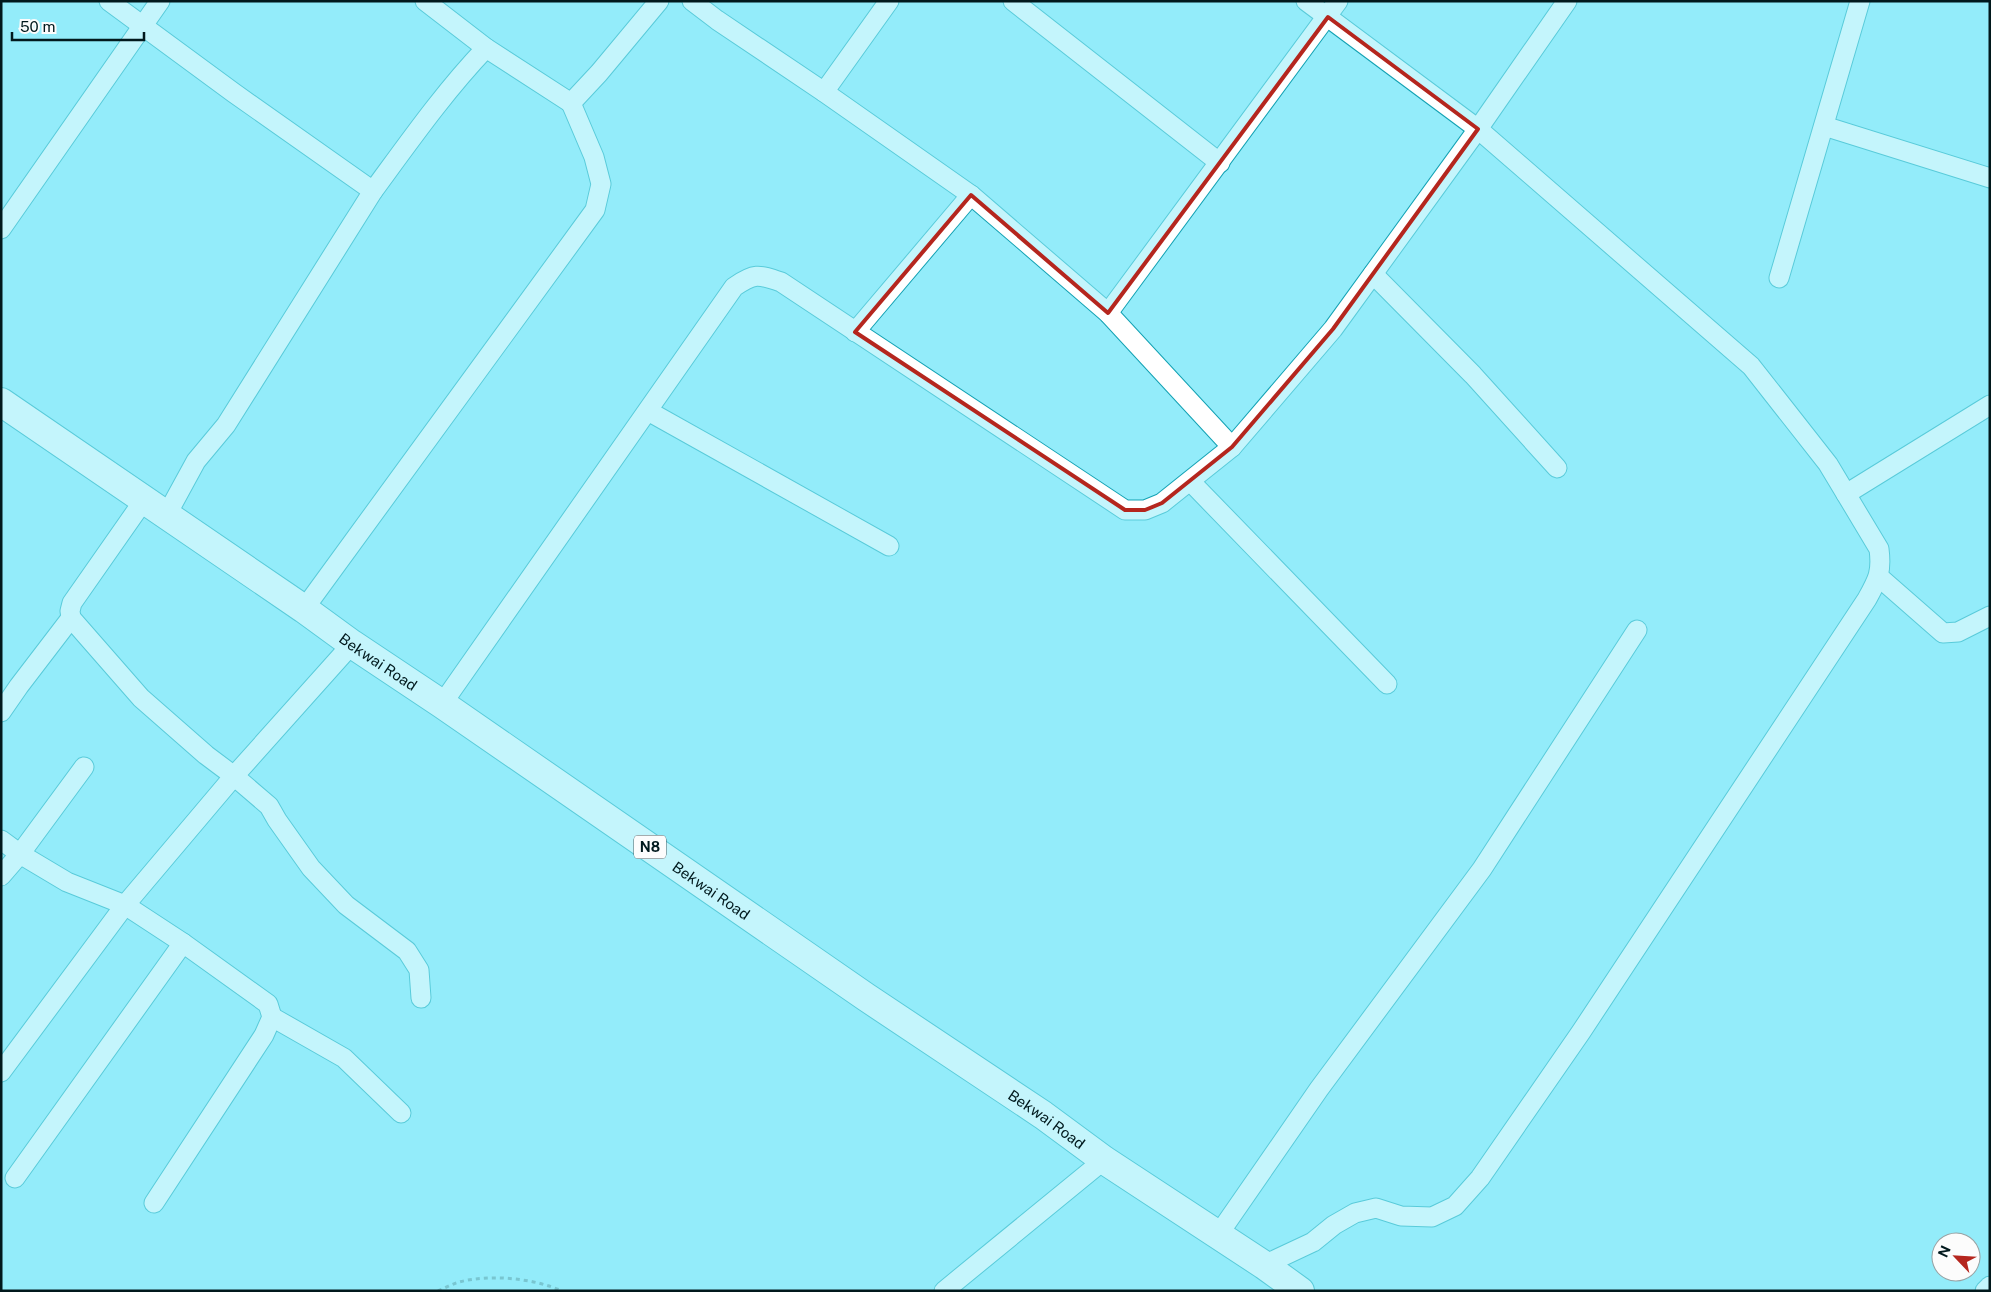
<svg xmlns="http://www.w3.org/2000/svg" width="1991" height="1292" font-family="'Public Sans',sans-serif">
  <style>
    .lines { fill: none; stroke-linecap: round; stroke-linejoin: round }
    .street-casing { stroke: #13a2b4; stroke-width: 21 }
    .highway-casing { stroke: #13a2b4; stroke-width: 30 }
    .path { stroke: #5897a0; stroke-width: 3; stroke-dasharray: 4 4; stroke-linecap: butt }
    .street { stroke: #fff; stroke-width: 19 }
    .highway { stroke: #fff; stroke-width: 28 }
    .marked { fill: none; stroke: #b5261e; stroke-width: 4; stroke-linejoin: round }
    .labels { text-anchor: middle; dominant-baseline: central; stroke-width: 4.5; stroke-linejoin: round; paint-order: stroke }
    .shield { fill: #fcfcfc; stroke: #4c5d60; stroke-width: 1 }
    .shield-label { font-size: 14px; font-weight: bold; fill: #01191d }
    .street-label { font-size: 15px; fill: #01191d; stroke: #fcfcfc }
  </style>
  <rect width="100%" height="100%" fill="#93ecfa"/>
  <g class="lines">
    <g class="street-casing">
      <g id="street">
        <path d="M109 1 234 93 373 191C409 142 444 92 486 48"/>
        <polyline points="425,1 486,48 571,103 599,73 659,1"/>
        <polyline points="692,1 717,20 824,92 971,195 1108,313 1232,447"/>
        <polyline points="1013,1 1220,163"/>
        <polyline points="824,92 889,1"/>
        <polyline points="1824,126 1990,178"/>
        <polyline points="1,229 160,1"/>
        <polyline points="1373,274 1473,375 1557,468"/>
        <polyline points="1779,278 1860,1"/>
        <polyline points="1108,313 1338,1"/>
        <polyline points="855,332 971,195"/>
        <polyline points="648,411 889,546"/>
        <polyline points="1190,481 1387,684"/>
        <polyline points="1846,494 1990,405"/>
        <polyline points="144,500 72,603 70,611 71,618 141,698 206,755 234,776 269,806 277,820 311,868 346,905 407,951 419,970 421,998"/>
        <polyline points="166,516 196,461 226,425 373,191"/>
        <polyline points="1879,577 1943,633 1958,632 1990,616"/>
        <polyline points="304,609 595,210 601,184 594,157 571,103"/>
        <path d="M442 704 734 287C754 273 758 274 781 282L1125 510H1145L1162 503 1232 447 1333 329 1478 129 1567 1"/>
        <polyline points="1,712 19,686 71,618"/>
        <polyline points="1,840 20,854 67,882 125,905 183,943 268,1004 272,1017 264,1035 154,1203"/>
        <polyline points="1,876 20,854 84,767"/>
        <polyline points="272,1017 344,1058 401,1113"/>
        <polyline points="1,1072 125,905 234,776 352,644"/>
        <polyline points="15,1178 183,943"/>
        <polyline points="1218,1235 1319,1089 1482,869 1637,630"/>
        <path d="M1264 1265 1313 1242 1334 1225 1355 1213 1376 1208 1401 1216 1432 1217 1455 1206 1480 1178 1581 1032 1867 599C1878 579 1882 572 1879 549L1828 464 1751 366 1478 129 1306 1"/>
        <polyline points="944,1291 1104,1160"/>
        <polyline points="1985,1291 1990,1286"/>
      </g>
    </g>
    <g class="highway-casing">
      <g id="highway">
        <path id="s1" d="M1 402 304 609 352 644 442 704 866 997 1043 1115 1104 1160 1264 1265 1300 1291"/>
      </g>
    </g>
    <path class="path" d="M438 1291C445 1288 452 1284 459 1282 490 1274 533 1278 562 1291"/>
    <use href="#street" class="street"/>
    <use href="#highway" class="highway"/>
  </g>
  <path d="M0 0H1991V1292H0ZM1328 17 1478 129 1333 329 1232 447 1162 503 1145 510H1125L855 332 971 195 1108 313Z" fill="#93ecfa" fill-opacity=".55" fill-rule="evenodd"/>
  <path class="marked" d="M1328 17 1478 129 1333 329 1232 447 1162 503 1145 510H1125L855 332 971 195 1108 313Z"/>
  <g class="labels">
    <rect class="shield" x="634" y="835.5" width="32" height="23" rx="4"/>
    <g class="shield-label">
      <text x="650" y="847">N8</text>
    </g>
    <g class="street-label">
      <text stroke="none"><textPath href="#s1" startOffset="458">Bekwai Road</textPath></text>
      <text stroke="none"><textPath href="#s1" startOffset="862">Bekwai Road</textPath></text>
      <text stroke="none"><textPath href="#s1" startOffset="1268">Bekwai Road</textPath></text>
    </g>
  </g>
  <rect width="1991" height="1292" fill="none" stroke="#01191d" stroke-width="5"/>
  <g transform="translate(1956 1257) rotate(295)"><circle r="24" fill="#fcfcfc" stroke="#98a1a3"/>
  <path d="M0-4L9 19L0 12L-9 19Z" fill="#b5261e"/>
  <text y="-8" font-size="14" font-weight="bold" text-anchor="middle" fill="#01191d">N</text>
  </g>
  <path d="M12 32v8h132v-8" fill="none" stroke="#01191d" stroke-width="2.5"/>
  <text x="20" y="32" font-size="15" fill="#01191d" stroke="#fcfcfc" stroke-width="4" paint-order="stroke">50 m</text>
</svg>
